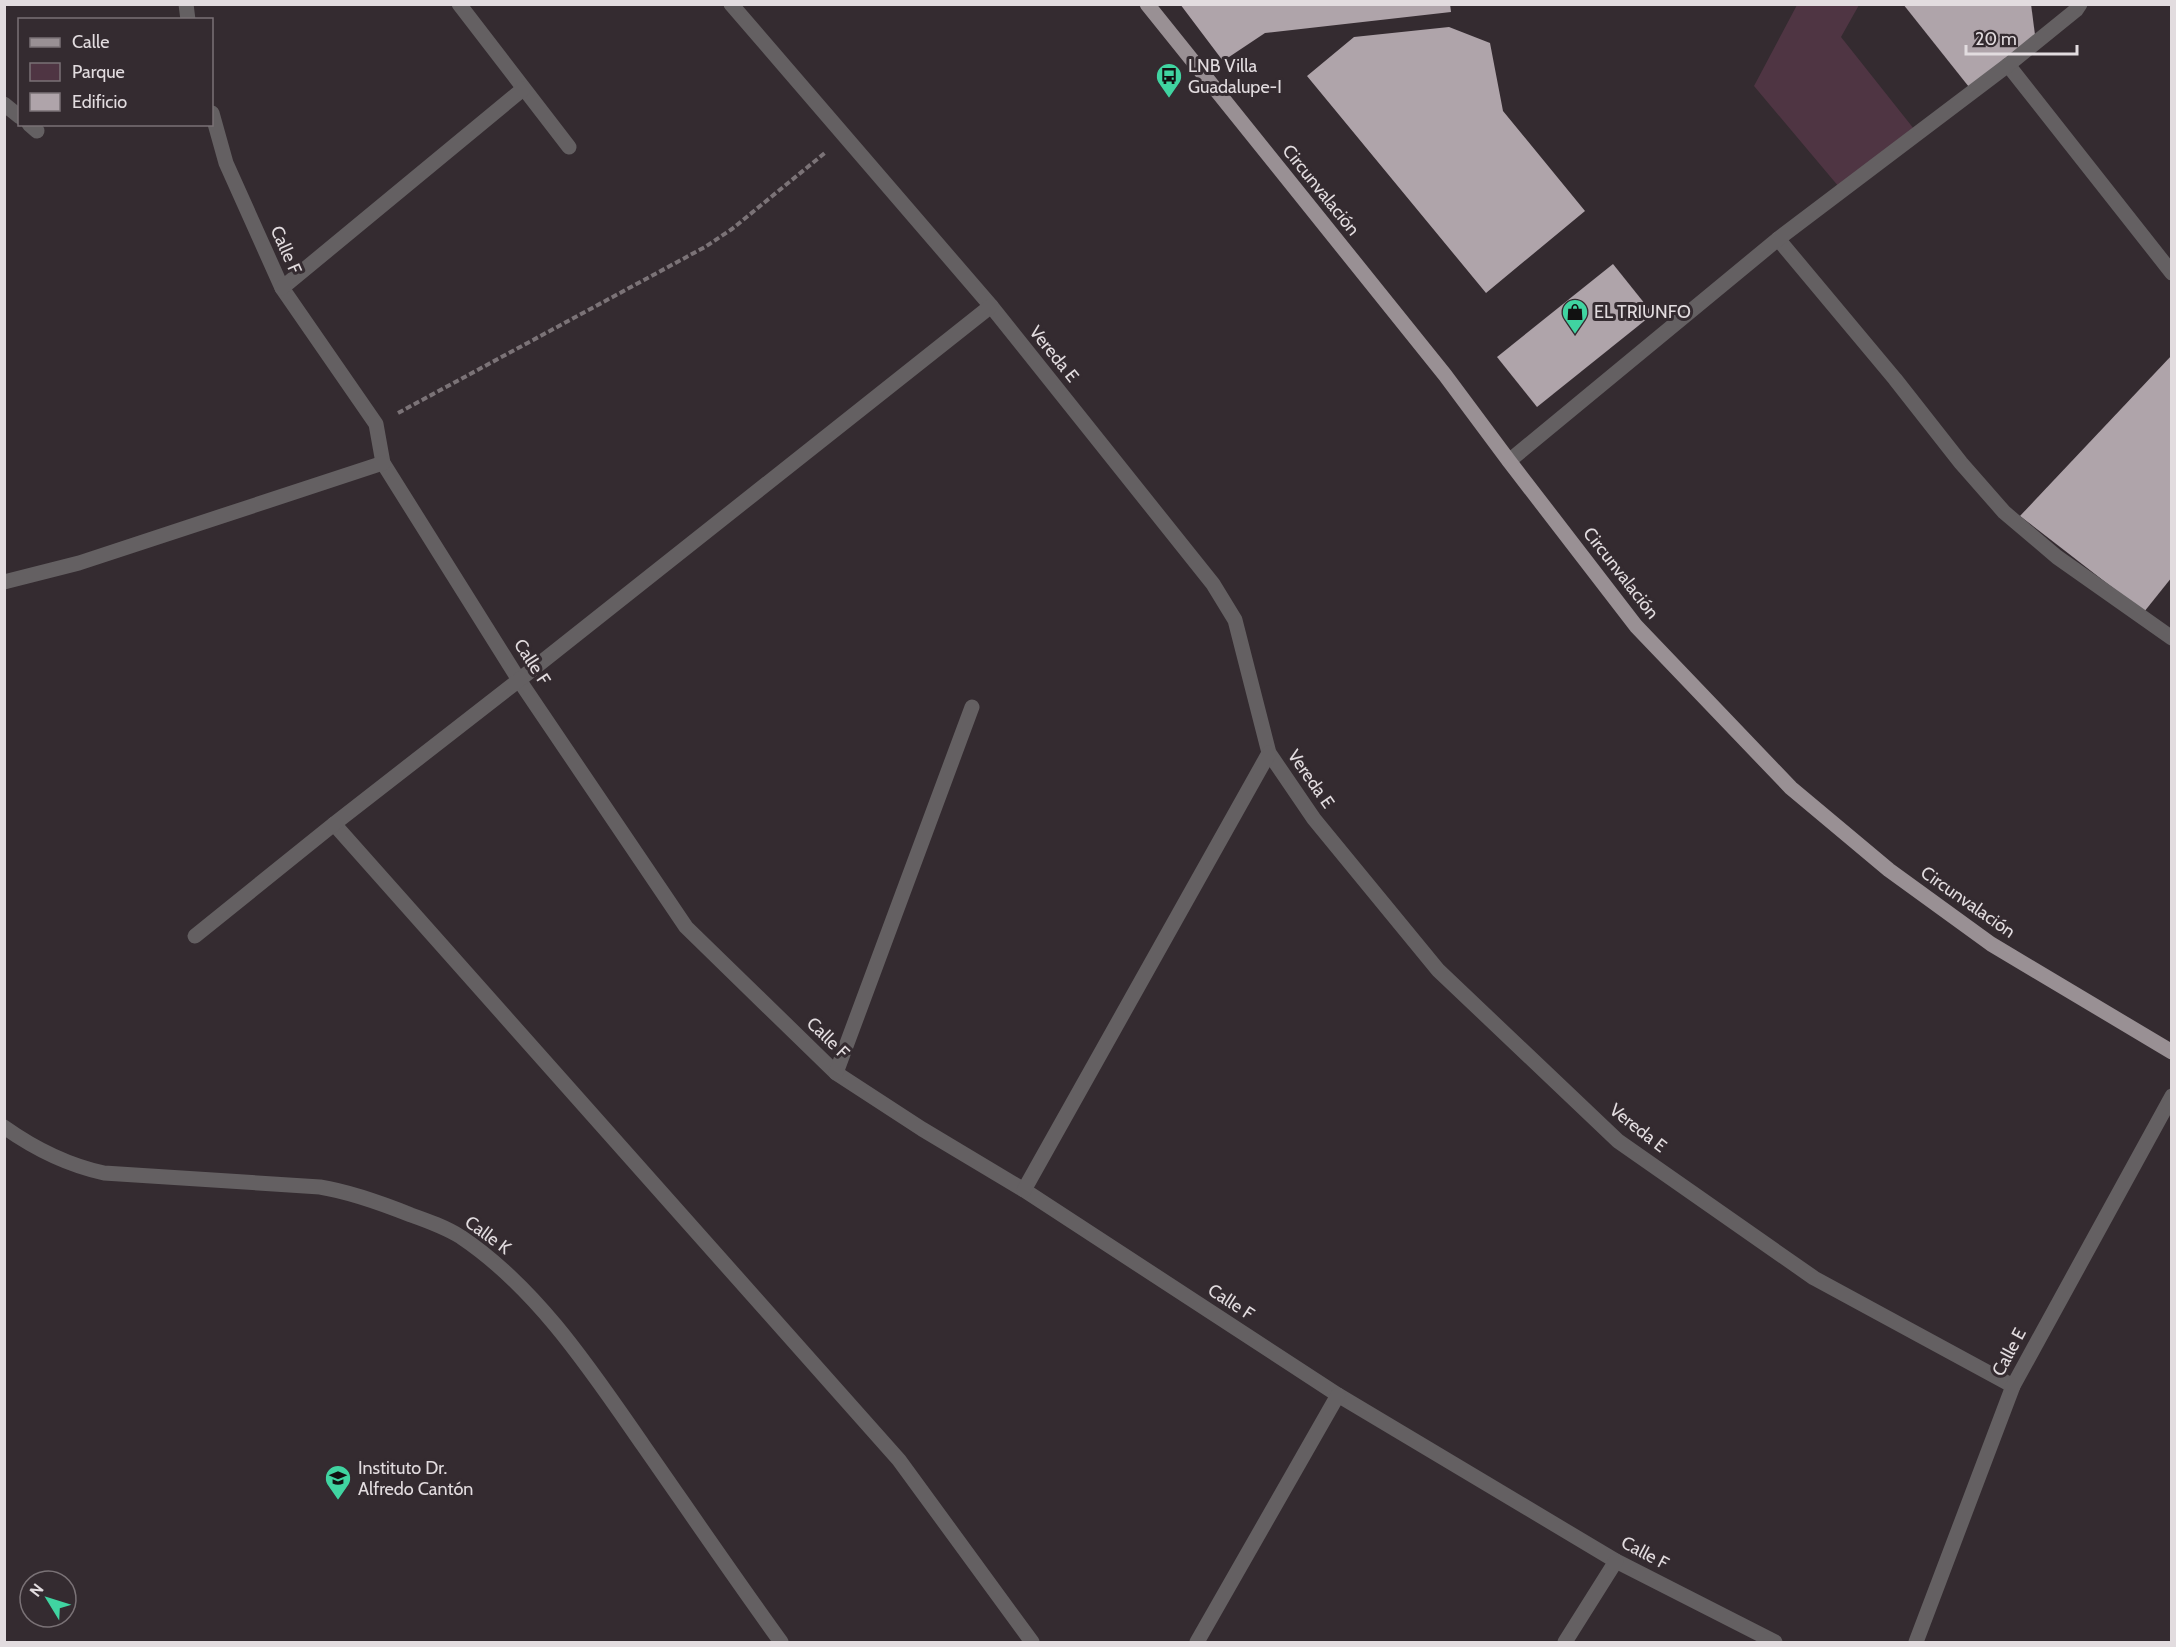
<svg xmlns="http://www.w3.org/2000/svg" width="2176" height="1647" font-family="Cabin,sans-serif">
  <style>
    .green { fill: #4f3543 }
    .building { fill: #afa4aa }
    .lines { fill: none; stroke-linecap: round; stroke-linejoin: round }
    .path { stroke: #7b7377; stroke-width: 4; stroke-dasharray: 6 3; stroke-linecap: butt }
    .minor { stroke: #646062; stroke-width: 15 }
    .major { stroke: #999094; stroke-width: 15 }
    .labels { text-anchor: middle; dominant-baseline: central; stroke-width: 6; stroke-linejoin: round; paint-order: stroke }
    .poi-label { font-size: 18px; fill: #e2dcdf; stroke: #342b30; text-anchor: start }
    .street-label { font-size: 18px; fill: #e2dcdf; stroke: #342b30 }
  </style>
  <rect width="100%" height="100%" fill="#342b30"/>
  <polygon class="green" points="1797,5 1859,5 1841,37 1914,129 1839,187 1754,86"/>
  <g class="building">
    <polygon points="1180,4 1450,4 1451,12 1265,33 1223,61"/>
    <polygon points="1903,4 2031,4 2035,35 1969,87"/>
    <polygon points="1449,27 1490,43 1503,111 1585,211 1486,293 1307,76 1354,37"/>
    <polygon points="1613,264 1653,314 1537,407 1497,357"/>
    <polygon points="2172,355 2172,577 2144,612 2020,516"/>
  </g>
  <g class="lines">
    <polyline class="path" points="398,413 705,247 732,229 826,152"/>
    <g class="minor">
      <polyline points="186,4 188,20"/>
      <polyline points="459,4 569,147"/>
      <polyline points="731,4 991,306 1213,584 1235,620 1269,753 1314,819 1438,970 1618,1141 1814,1278 2013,1386"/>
      <polyline points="2008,65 2172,273"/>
      <polyline points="4,104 20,117"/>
      <polyline points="212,113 226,163 282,288 376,424 383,463 519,680 686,927 836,1073 922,1129 1024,1190 1338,1395 1616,1561 1775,1642"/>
      <polyline points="29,124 37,131"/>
      <polyline points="1778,239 1895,379 1961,463 2004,512 2057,557 2172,638"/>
      <polyline points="282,288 523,89"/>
      <polyline points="1509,461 1778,239 2008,65 2076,10 2080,4"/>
      <polyline points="4,582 79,563 383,463"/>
      <polyline points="334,824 899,1460 1032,1642"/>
      <polyline points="195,936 334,824 519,680 991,306"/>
      <polyline points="836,1073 972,707"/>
      <path d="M4 1127C35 1149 67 1165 104 1173L320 1187C351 1192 381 1203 411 1215 428 1221 445 1227 461 1237 537 1288 591 1370 643 1445 689 1511 734 1577 781 1642"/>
      <polyline points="1024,1190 1269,753"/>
      <polyline points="1197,1642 1338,1395"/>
      <polyline points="1565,1642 1616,1561"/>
      <polyline points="1916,1642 2013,1386 2172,1096"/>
    </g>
    <polyline class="major" points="1147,4 1445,375 1509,461 1636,626 1791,788 1889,870 1991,944 2172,1052"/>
  </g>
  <defs>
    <g id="bus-pin" transform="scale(1.35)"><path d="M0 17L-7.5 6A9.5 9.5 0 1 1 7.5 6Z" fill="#40d4a1" stroke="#342b30"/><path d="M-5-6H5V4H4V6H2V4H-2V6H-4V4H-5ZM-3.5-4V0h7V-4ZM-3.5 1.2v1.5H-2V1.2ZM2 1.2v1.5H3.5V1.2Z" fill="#111"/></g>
    <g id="shop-pin" transform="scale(1.35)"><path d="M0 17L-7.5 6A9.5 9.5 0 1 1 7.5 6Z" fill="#40d4a1" stroke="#342b30"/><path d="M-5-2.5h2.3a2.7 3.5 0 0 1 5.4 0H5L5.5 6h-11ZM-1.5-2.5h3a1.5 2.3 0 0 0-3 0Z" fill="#111"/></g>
    <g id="school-pin" transform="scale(1.35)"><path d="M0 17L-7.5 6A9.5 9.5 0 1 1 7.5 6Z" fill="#40d4a1" stroke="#342b30"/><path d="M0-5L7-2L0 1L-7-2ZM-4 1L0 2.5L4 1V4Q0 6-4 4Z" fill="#111"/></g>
  </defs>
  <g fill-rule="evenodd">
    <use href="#bus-pin" x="1169" y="76"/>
    <use href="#shop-pin" x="1575" y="312"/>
    <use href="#school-pin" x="338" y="1478"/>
  </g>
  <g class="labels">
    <g class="poi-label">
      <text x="1188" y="66">LNB Villa<tspan x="1188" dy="21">Guadalupe-I</tspan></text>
      <text x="1594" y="312">EL TRIUNFO</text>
      <text x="358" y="1468">Instituto Dr.<tspan x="358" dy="21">Alfredo Cantón</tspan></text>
    </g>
    <g class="street-label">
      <text transform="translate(1321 190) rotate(51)">Circunvalación</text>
      <text transform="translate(286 250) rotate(66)">Calle F</text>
      <text transform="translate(1054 354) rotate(51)">Vereda E</text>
      <text transform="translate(1621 573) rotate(52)">Circunvalación</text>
      <text transform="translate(532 662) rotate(57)">Calle F</text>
      <text transform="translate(1311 779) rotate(55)">Vereda E</text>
      <text transform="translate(1968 902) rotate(35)">Circunvalación</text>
      <text transform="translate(828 1038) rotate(44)">Calle F</text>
      <text transform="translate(1638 1128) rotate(38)">Vereda E</text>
      <text transform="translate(488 1235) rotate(36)">Calle K</text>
      <text transform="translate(1231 1302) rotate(33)">Calle F</text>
      <text transform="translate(2009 1352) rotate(-62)">Calle E</text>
      <text transform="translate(1645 1553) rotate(28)">Calle F</text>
    </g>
  </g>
  <rect width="2176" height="1647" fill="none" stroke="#e2dcdf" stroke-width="12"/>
  <rect x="18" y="18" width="195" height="108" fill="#342b30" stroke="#7a7276" stroke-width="1.5"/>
  <rect x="30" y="38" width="30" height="9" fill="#999094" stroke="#7a7276" stroke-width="1.5"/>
  <text x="72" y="48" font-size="18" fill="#e2dcdf">Calle</text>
  <rect x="30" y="63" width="30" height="18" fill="#4f3543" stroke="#7a7276" stroke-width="1.5"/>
  <text x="72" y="78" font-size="18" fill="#e2dcdf">Parque</text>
  <rect x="30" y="93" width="30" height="18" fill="#afa4aa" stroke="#7a7276" stroke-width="1.5"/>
  <text x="72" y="108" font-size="18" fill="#e2dcdf">Edificio</text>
  <g transform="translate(48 1599) rotate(308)"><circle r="28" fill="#342b30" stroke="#7a7276" stroke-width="1.5"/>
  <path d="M0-4.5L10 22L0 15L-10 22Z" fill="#40d4a1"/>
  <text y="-9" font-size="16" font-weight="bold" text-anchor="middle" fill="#e2dcdf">N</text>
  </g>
  <path d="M1966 45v9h111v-9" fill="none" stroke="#e2dcdf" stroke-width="3"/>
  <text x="1975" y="45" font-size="18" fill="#e2dcdf" stroke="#342b30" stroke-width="4.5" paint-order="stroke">20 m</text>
</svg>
